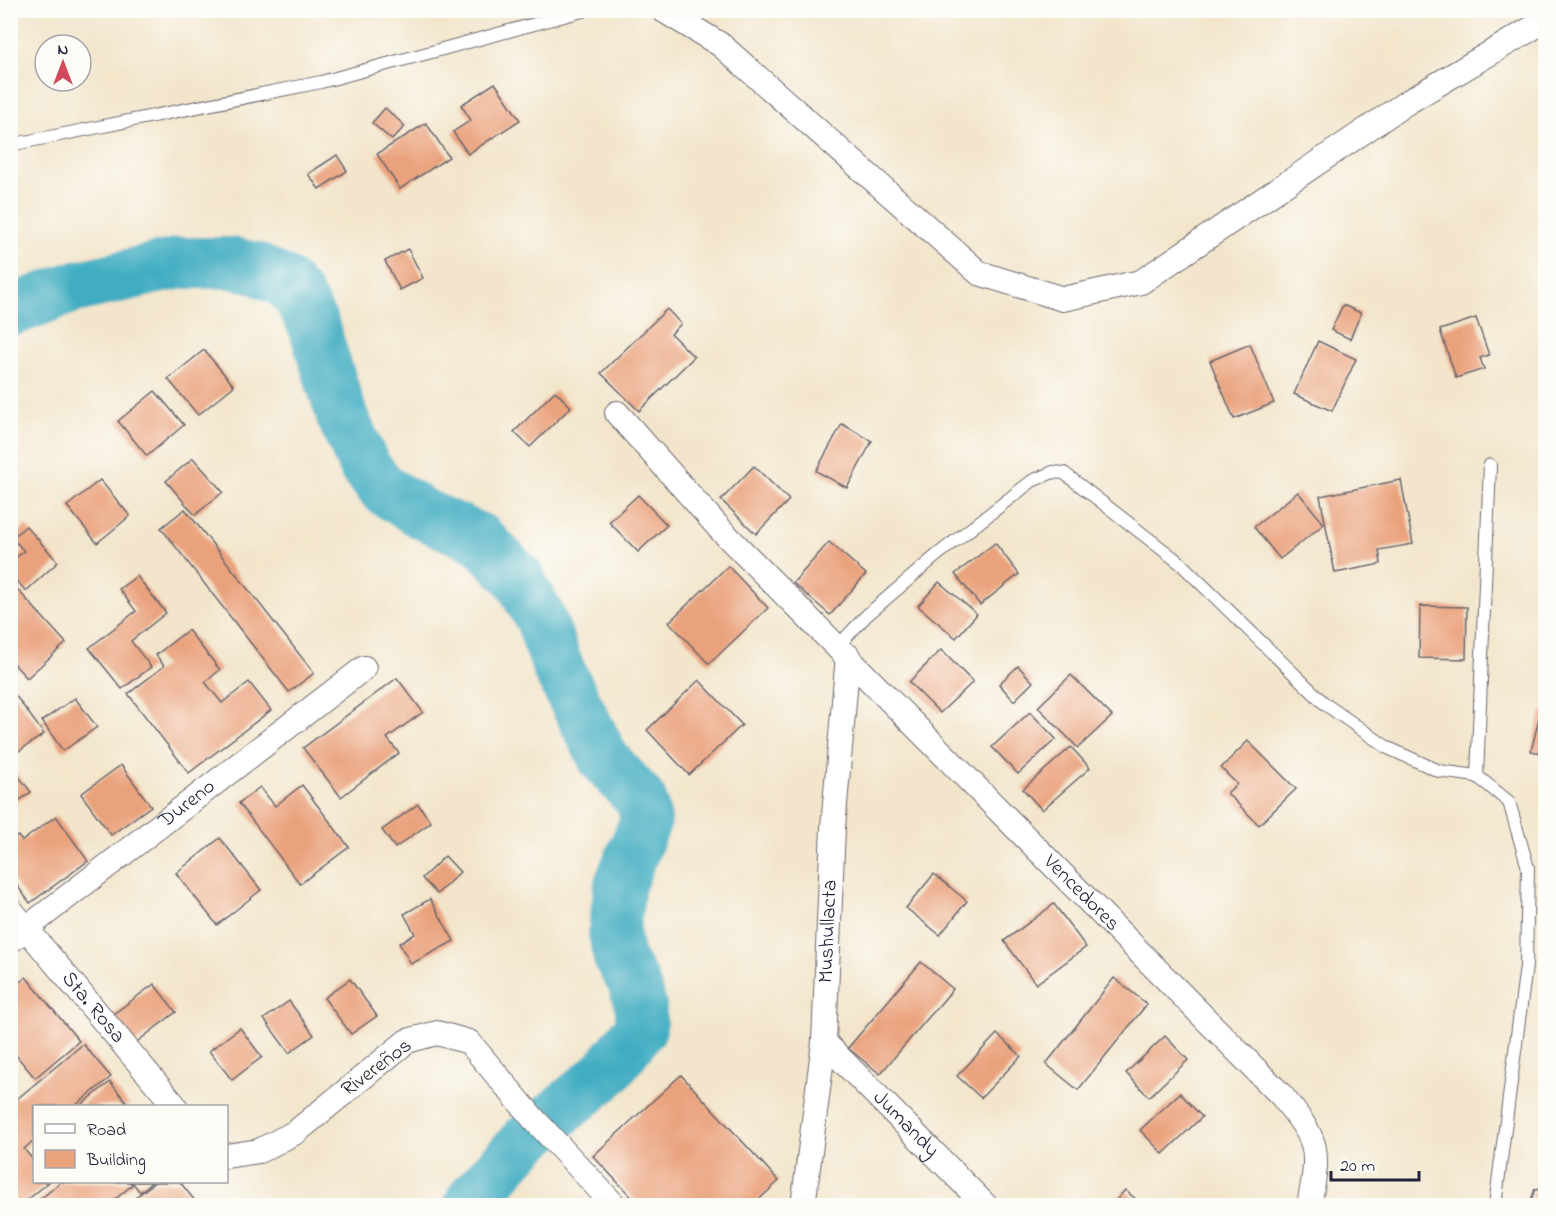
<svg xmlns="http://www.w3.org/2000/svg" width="1556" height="1216" font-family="'Indie Flower',sans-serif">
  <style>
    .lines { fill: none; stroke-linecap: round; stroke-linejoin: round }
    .river { stroke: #43adc2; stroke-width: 52 }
    .building { fill: #eaa27d }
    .lane-casing { stroke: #6b666d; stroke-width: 14 }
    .street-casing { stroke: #6b666d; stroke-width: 26 }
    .lane { stroke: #fff; stroke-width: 12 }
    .street { stroke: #fff; stroke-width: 24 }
    .labels { text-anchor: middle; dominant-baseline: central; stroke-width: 4.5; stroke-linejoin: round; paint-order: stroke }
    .street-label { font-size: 21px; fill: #22223b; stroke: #fdfcf7 }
  </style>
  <rect width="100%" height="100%" fill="#fdfcf7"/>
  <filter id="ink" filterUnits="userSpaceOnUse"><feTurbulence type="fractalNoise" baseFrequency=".0167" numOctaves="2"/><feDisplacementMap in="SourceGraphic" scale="12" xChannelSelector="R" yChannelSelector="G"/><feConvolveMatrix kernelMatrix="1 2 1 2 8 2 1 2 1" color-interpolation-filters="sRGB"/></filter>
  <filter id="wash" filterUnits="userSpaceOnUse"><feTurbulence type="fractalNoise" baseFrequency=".008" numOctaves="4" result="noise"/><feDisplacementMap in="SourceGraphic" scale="24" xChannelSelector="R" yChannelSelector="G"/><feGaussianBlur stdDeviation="1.35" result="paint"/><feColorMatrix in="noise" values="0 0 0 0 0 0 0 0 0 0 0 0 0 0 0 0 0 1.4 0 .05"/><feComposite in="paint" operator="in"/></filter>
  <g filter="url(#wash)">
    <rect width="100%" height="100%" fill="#f2e5cb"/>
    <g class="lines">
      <polyline class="river" points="10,311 71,288 180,263 232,263 255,268 286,283 297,295 313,324 342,416 365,467 384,490 425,515 480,539 519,579 541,620 558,668 604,759 641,800 646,820 620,884 614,932 619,958 633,982 641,1006 641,1028 606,1073 525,1141 473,1198 469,1206"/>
    </g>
    <g id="blocks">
      <g class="building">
        <polygon points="495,83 520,120 468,154 453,132 471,120 461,105"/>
        <polygon points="385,108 405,126 392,140 372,123"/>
        <polygon points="426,123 449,157 400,189 377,154"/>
        <polygon points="337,155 347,171 319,189 308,174"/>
        <polygon points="408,249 423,278 400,290 385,261"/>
        <polygon points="1343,305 1361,313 1350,339 1331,330"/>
        <polygon points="667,309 681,324 671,334 694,357 639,411 601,373"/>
        <polygon points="1476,318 1489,355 1480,358 1484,369 1456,378 1440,330"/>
        <polygon points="1318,341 1356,359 1332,411 1294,394"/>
        <polygon points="1250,344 1274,403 1234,419 1210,361"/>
        <polygon points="204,350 234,386 198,415 168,379"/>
        <polygon points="155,391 184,425 147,456 118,421"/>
        <polygon points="555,391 571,407 530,447 514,432"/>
        <polygon points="842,424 872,441 847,488 816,471"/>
        <polygon points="193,458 223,492 195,515 166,481"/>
        <polygon points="754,466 789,500 756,534 721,500"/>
        <polygon points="100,480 130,516 97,543 67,506"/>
        <polygon points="1401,480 1413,544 1379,550 1381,564 1335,573 1320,496"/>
        <polygon points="1298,492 1324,524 1280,559 1254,527"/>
        <polygon points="638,495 667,525 638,552 609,522"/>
        <polygon points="185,509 314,673 289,692 161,528"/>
        <polygon points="26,526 58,562 26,591 10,574 10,563 24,551 12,538"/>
        <polygon points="829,542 866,574 830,615 793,583"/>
        <polygon points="995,543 1019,574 980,605 955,574"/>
        <polygon points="728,566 768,608 709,664 669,622"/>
        <polygon points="137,576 166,613 131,641 151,667 122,689 89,648 136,611 119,589"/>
        <polygon points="10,581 66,643 27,678 10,660"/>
        <polygon points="939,582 977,614 956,638 918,606"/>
        <polygon points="1420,606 1467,607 1466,659 1419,658"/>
        <polygon points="188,630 220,670 205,682 222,703 249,682 271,710 189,773 128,694 164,666 156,655"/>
        <polygon points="941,650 973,682 940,713 909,682"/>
        <polygon points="1018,666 1033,682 1014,701 999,684"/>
        <polygon points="1071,675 1112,716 1078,748 1038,707"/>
        <polygon points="397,678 423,712 387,738 399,753 341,797 303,748"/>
        <polygon points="699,680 742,725 689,775 647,730"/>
        <polygon points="13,692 44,734 10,757 10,694"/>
        <polygon points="75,698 97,727 63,751 42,721"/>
        <polygon points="1541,711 1546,712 1546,754 1531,751"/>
        <polygon points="1030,712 1056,739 1018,774 992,747"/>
        <polygon points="1248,741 1296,789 1259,825 1227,793 1237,784 1221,768"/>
        <polygon points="1071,747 1090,768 1042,810 1023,789"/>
        <polygon points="10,765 31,792 10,807"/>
        <polygon points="121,765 151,806 111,835 81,794"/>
        <polygon points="302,785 349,847 300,884 239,803 260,787 275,806"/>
        <polygon points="418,804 431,822 395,848 382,830"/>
        <polygon points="56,816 88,861 30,903 10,876 10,841 18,836 22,841"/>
        <polygon points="220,838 261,890 217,925 176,873"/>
        <polygon points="445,856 460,872 437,894 422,878"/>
        <polygon points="934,874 967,901 940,935 906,908"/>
        <polygon points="430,899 454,941 411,964 399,943 415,934 404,914"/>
        <polygon points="1054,904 1086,947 1036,984 1004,941"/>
        <polygon points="921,962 953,989 880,1074 848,1048"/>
        <polygon points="26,977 79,1041 35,1078 10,1048 10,990"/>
        <polygon points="1114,978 1147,1004 1078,1090 1046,1064"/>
        <polygon points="350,979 377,1016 351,1034 324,998"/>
        <polygon points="154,984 176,1012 130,1047 108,1018"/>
        <polygon points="289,1001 314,1035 289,1053 264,1019"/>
        <polygon points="240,1028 262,1057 232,1080 209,1051"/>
        <polygon points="997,1034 1021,1056 981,1098 957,1076"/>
        <polygon points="1165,1036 1188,1060 1149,1097 1126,1073"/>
        <polygon points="83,1044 111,1077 75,1106 34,1106 34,1140 24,1149 34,1161 34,1182 49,1182 20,1206 10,1195 10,1091 17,1099"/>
        <polygon points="681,1075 779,1181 752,1206 640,1206 593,1156"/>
        <polygon points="110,1082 130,1106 80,1106"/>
        <polygon points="1180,1093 1202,1117 1163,1154 1140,1130"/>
        <polygon points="61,1182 130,1182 132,1185 107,1206 32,1206"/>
        <polygon points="132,1182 152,1182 140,1192"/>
        <polygon points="155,1182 180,1182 199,1206 143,1206 136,1197"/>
        <polygon points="1535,1189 1546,1192 1546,1206 1529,1206"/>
        <polygon points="1125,1190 1144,1206 1111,1206"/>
      </g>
    </g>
  </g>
  <g filter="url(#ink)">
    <use href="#blocks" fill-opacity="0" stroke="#6b666d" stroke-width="1.5"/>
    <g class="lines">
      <g class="lane-casing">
        <g id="lane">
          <polyline points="10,145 321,82 586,10"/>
          <polyline points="837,647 866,616 937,555 1032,481 1053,472 1064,473 1180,563 1325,704 1388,748 1439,771 1477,776 1509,802 1528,868 1526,966 1495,1206"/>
          <polyline points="1477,776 1490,465"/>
        </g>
      </g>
      <g class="street-casing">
        <g id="street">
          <polyline points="663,10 721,45 979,273 1063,299 1141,282 1406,103 1546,20"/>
          <path id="s1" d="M617 413 720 529 1282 1096C1319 1143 1320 1146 1309 1206"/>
          <path id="s2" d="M10 909 175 1106"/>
          <path id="s3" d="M10 941 364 668"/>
          <path id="s4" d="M824 1042 986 1206"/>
          <polyline points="226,1156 259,1151 296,1132 407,1041 437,1033 469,1042 532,1117 615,1206"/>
          <path id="s5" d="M803 1206 824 1042 833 827 848 656"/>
        </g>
      </g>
      <use href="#lane" class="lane"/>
      <use href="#street" class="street"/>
    </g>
  </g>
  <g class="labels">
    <g class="street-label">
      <text stroke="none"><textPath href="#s3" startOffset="224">Dureno</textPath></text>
      <text stroke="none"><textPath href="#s1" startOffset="668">Vencedores</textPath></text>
      <text stroke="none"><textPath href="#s5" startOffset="276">Mushullacta</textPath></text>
      <text stroke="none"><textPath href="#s2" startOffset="129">Sta. Rosa</textPath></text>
      <text transform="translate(377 1068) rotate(-37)">Rivereños</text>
      <text stroke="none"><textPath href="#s4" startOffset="116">Jumandy</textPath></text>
    </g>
  </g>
  <rect width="1556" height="1216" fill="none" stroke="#fdfcf7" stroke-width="36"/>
  <rect x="33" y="1105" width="195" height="78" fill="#fdfcf7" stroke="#a5a5ac" stroke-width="1.5"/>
  <rect x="45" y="1124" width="30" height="9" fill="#ffffff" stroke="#a5a5ac" stroke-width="1.5"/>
  <text x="87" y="1135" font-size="18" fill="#22223b">Road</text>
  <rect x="45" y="1150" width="30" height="18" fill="#eaa27d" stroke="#a5a5ac" stroke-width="1.5"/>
  <text x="87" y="1165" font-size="18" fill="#22223b">Building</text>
  <g transform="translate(63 63)"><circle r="28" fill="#fdfcf7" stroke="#a5a5ac" stroke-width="1.5"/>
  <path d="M0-4.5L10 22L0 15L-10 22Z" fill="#d1495b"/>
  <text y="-9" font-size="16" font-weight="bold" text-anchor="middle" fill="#22223b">N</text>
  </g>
  <path d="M1331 1171v9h88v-9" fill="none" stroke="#22223b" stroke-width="3"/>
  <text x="1340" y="1171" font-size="18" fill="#22223b" stroke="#fdfcf7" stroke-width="4.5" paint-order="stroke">20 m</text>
</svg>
